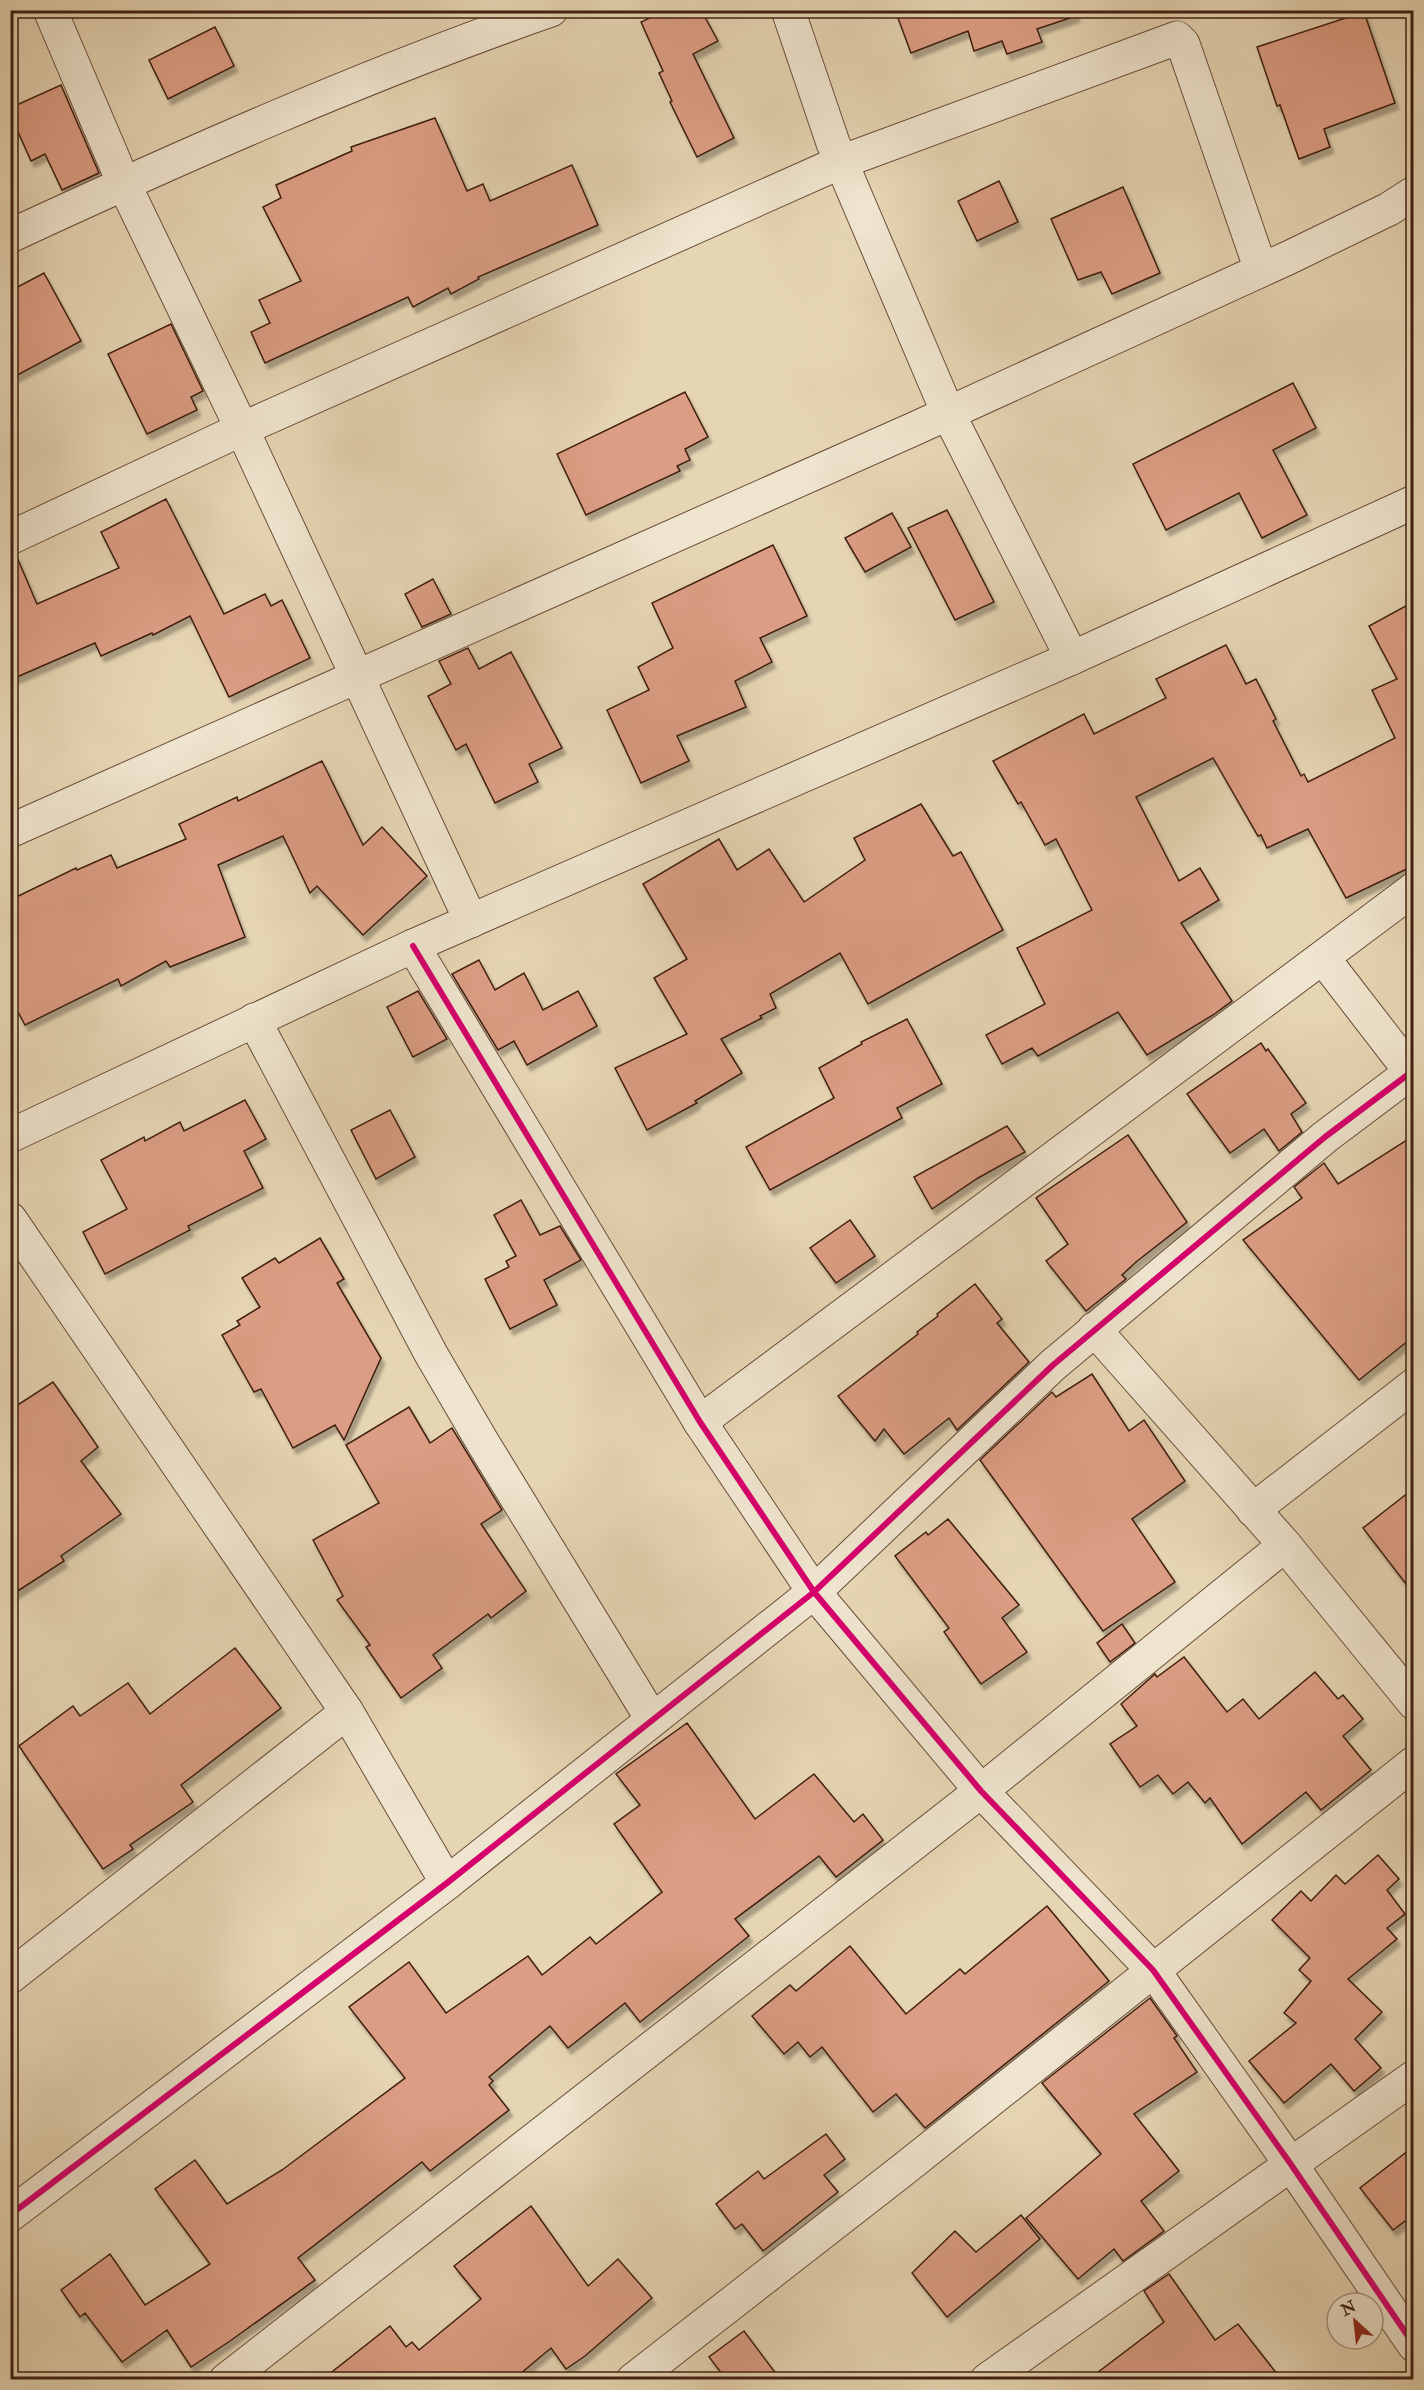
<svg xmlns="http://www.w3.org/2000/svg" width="1424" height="2390" font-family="'IM FELL Double Pica',serif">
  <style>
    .building { fill: #db9d83; stroke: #3f1f11; stroke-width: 1.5; filter: url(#shadow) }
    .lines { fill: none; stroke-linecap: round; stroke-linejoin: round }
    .street-casing { stroke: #694c3a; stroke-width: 35 }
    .street { stroke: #efe4ce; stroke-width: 33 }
    .cycleway-casing { stroke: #efe4ce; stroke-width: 10 }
    .cycleway { stroke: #d6006c; stroke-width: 6 }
  </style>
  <defs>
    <filter id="shadow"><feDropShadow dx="3.5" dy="6" stdDeviation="1.5" flood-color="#0004"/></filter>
  </defs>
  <rect width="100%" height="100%" fill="#e6d5b3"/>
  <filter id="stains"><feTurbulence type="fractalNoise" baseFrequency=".00333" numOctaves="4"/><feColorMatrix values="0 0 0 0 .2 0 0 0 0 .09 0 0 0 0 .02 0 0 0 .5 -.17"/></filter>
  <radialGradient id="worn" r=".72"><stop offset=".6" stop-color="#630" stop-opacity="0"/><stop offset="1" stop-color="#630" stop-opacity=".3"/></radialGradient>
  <g class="building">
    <polygon points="666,10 701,10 718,41 693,54 734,138 697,157 670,102 672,101 659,73 663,71 641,22"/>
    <polygon points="895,10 1075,10 1076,16 1037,29 1042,42 1007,54 1002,41 974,51 968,31 911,53"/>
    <polygon points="1364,12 1395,103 1324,129 1330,147 1299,159 1280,105 1277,106 1257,47"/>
    <polygon points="215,27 234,66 168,99 149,60"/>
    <polygon points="61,85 99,173 62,190 45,154 31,161 10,114 10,108"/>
    <polygon points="435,118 467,191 483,184 490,201 572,165 598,225 478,277 479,279 451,294 448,288 413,307 408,297 265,363 251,332 270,323 259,300 301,281 263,207 281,198 276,185 352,151 351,147"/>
    <polygon points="999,181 1018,222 977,241 958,201"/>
    <polygon points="1123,187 1160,273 1112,294 1101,272 1078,280 1051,219"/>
    <polygon points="44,273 81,341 10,379 10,291"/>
    <polygon points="171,324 203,391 191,397 197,410 147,434 108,354"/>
    <polygon points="1293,383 1316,428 1273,450 1307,515 1262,538 1239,493 1166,530 1133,464"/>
    <polygon points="685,392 708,437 685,449 690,460 677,466 680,471 586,515 557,454"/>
    <polygon points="166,499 224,614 265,594 271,606 282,600 310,658 229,697 190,616 153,635 152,633 101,656 95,643 10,680 10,556 16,555 37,604 119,568 101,532"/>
    <polygon points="947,510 994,602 955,620 908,528"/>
    <polygon points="892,513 911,547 865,572 845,538"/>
    <polygon points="773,545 807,616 760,638 772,662 735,681 746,707 677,736 689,761 641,783 607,710 649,690 638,667 673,648 652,603"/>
    <polygon points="433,579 451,614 422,627 405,594"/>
    <polygon points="1413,602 1413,866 1346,898 1308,829 1267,848 1261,835 1258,836 1213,758 1136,797 1179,881 1200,868 1219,900 1181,923 1232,1001 1213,1015 1147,1055 1118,1012 1038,1056 1032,1048 1002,1064 986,1035 1045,1004 1017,948 1092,910 1056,839 1045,845 1021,802 1018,804 993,761 1084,714 1094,734 1166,698 1156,679 1226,645 1246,684 1256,679 1276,719 1273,721 1301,776 1304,774 1308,782 1395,738 1372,690 1397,679 1369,626"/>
    <polygon points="468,648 479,669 511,652 562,748 529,764 538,782 495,803 466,744 456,750 428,696 451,684 439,661"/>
    <polygon points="322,761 363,845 382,827 427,876 363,935 317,886 310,893 283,836 218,865 245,937 170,967 166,961 121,986 118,979 25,1025 10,997 10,900 76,868 77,870 111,855 117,868 186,839 179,824 237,797 238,801"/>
    <polygon points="921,804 953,856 961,852 1003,930 868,1004 840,953 770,994 776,1008 760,1016 762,1018 721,1039 742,1073 695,1101 697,1103 647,1130 615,1068 687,1034 654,978 687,959 643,884 719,839 737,870 769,849 804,902 865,860 854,838"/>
    <polygon points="479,960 495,990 524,973 543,1010 578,991 597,1026 527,1065 514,1041 498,1050 452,974"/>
    <polygon points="418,991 447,1039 413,1057 387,1007"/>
    <polygon points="907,1019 942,1084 897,1108 902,1118 770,1190 746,1147 834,1098 819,1068 862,1044 861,1042"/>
    <polygon points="1261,1043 1266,1051 1268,1049 1306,1103 1291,1114 1302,1132 1279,1151 1264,1129 1230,1153 1187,1094"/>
    <polygon points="245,1100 266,1139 244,1151 263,1188 188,1226 190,1230 105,1274 83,1232 127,1209 101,1160 144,1137 145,1141 180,1122 184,1131"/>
    <polygon points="390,1110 415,1157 376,1179 351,1130"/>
    <polygon points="1007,1126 1025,1152 978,1178 932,1209 914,1177"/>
    <polygon points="1128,1135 1187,1222 1136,1262 1122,1275 1126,1279 1086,1311 1046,1261 1068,1244 1036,1198"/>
    <polygon points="1413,1136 1413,1337 1359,1380 1243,1240 1302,1198 1294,1187 1324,1163 1338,1184"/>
    <polygon points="521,1200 540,1235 560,1226 581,1260 544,1280 557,1305 510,1329 485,1279 509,1267 506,1261 516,1256 494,1215"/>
    <polygon points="850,1220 875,1256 836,1283 810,1248"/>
    <polygon points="320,1238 344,1279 337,1283 381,1358 344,1440 335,1425 293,1448 261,1389 254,1392 222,1335 240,1325 237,1321 260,1307 242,1278 275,1258 279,1263"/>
    <polygon points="975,1284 1002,1319 997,1323 1029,1362 957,1430 949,1418 904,1454 884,1429 875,1441 838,1396 918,1334 917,1332 938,1316 937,1314"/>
    <polygon points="1092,1374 1129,1431 1144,1420 1185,1481 1132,1519 1175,1582 1103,1631 980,1460 1052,1392 1056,1397"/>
    <polygon points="53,1382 98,1447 81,1461 121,1514 61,1556 64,1561 10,1596 10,1410"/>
    <polygon points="409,1407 430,1443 452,1428 502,1510 481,1524 526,1591 491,1618 488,1614 433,1655 442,1668 401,1698 366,1647 370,1645 337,1600 343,1596 313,1540 379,1503 346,1445"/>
    <polygon points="1413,1489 1413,1593 1363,1528"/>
    <polygon points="948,1519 1019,1605 1002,1618 1027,1652 981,1684 944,1632 949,1628 895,1556 926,1532 928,1535"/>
    <polygon points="1122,1624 1135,1643 1110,1662 1097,1643"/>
    <polygon points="235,1648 281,1708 181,1785 193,1802 130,1845 133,1849 103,1869 19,1746 73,1706 80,1716 128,1683 150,1714"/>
    <polygon points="1184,1657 1227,1712 1243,1699 1259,1719 1315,1672 1338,1699 1343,1695 1363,1719 1343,1736 1371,1770 1321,1810 1306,1792 1242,1844 1210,1798 1205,1803 1188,1782 1173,1794 1158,1775 1140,1787 1110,1744 1137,1726 1121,1704 1155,1674 1157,1677"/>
    <polygon points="687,1723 755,1819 814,1774 854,1822 863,1814 883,1840 836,1877 819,1856 735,1919 749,1936 640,2022 625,2003 568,2048 550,2026 489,2077 493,2081 489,2085 509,2110 430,2171 422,2162 298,2258 315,2280 230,2341 191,2367 167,2330 122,2362 85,2313 80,2317 61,2290 110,2254 145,2305 210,2264 155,2189 195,2160 227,2204 282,2170 405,2078 349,2007 409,1962 446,2013 528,1956 542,1975 590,1937 596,1944 662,1892 614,1824 640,1805 616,1774"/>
    <polygon points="1378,1855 1399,1879 1387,1890 1405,1914 1387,1928 1397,1939 1348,1979 1382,2012 1355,2039 1381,2068 1354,2091 1331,2064 1284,2103 1249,2061 1296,2023 1284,2013 1311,1981 1299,1970 1310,1958 1272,1920 1301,1891 1311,1901 1336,1875 1345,1884"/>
    <polygon points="1047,1906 1109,1981 925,2128 896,2094 873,2112 822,2047 810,2057 798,2042 784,2054 752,2016 790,1985 796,1991 850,1946 906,2014 960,1969 965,1974"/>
    <polygon points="1150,1998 1177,2036 1174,2038 1197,2072 1134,2114 1179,2171 1141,2201 1164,2231 1123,2261 1114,2249 1078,2279 1026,2218 1101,2154 1042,2083"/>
    <polygon points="826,2134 845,2159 824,2175 838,2192 763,2251 742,2224 735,2229 716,2204 758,2171 764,2179"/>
    <polygon points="1413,2147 1413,2215 1393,2230 1360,2188"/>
    <polygon points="531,2206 588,2286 618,2259 652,2298 585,2356 566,2369 551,2348 514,2379 323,2379 390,2326 406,2347 412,2342 419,2350 481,2299 454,2266"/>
    <polygon points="1021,2215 1040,2239 947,2317 912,2273 955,2231 976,2252"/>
    <polygon points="1169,2274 1215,2340 1238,2324 1281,2379 1089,2379 1164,2322 1144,2291"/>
    <polygon points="744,2331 780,2379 726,2379 709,2357"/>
  </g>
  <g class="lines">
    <g class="street-casing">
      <g id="street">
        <polyline points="50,10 124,184 242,429 471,921"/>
        <polyline points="788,10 833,143 948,413 1072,658"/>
        <path d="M10 236C187 154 367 74 551 10"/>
        <polyline points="10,538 242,429 841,162 1177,38 1183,44 1261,270"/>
        <polyline points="10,831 916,428 1288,258 1389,209 1414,193"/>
        <polyline points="413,946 700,1422 814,1592 981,1791 1153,1970 1290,2163 1414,2345"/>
        <polyline points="1323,958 1411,1072"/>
        <polyline points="254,1020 431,1354 483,1443 652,1719"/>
        <polyline points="10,1136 413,946 1072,658 1414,502"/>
        <polyline points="10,1219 347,1712 447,1883"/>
        <polyline points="1094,1329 1285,1545 1414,1703"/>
        <polyline points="700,1422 1414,889"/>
        <polyline points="1253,1510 1414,1385"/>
        <polyline points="10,1977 347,1712"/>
        <polyline points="10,2215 447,1883 814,1592 1053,1365 1325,1137 1414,1070"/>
        <polyline points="226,2380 981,1791 1285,1545"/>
        <polyline points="633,2380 904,2169 1414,1763"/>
        <polyline points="987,2380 1414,2077"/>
      </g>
    </g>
    <use href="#street" class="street"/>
    <g class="cycleway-casing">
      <g id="cycleway">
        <polyline points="413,946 700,1422 814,1592 981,1791 1153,1970 1290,2163 1414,2345"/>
        <polyline points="10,2215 447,1883 814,1592 1053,1365 1325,1137 1414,1070"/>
      </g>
    </g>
    <use href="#cycleway" class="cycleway"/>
  </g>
  <rect width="1424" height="2390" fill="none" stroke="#e6d5b3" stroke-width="36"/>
  <rect x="12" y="12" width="1400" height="2366" fill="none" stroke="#3f1f11" stroke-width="3"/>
  <rect x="18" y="18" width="1388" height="2354" fill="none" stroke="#3f1f11" stroke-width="1.5"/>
  <g transform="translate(1355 2321) rotate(333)"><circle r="28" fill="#efe4ce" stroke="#a99582" stroke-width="1.5"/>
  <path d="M0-4.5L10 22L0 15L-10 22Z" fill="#8f2418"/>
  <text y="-9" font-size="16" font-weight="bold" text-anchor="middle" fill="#3f1f11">N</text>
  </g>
  <rect width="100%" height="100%" filter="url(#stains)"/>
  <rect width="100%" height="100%" fill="url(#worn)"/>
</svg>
